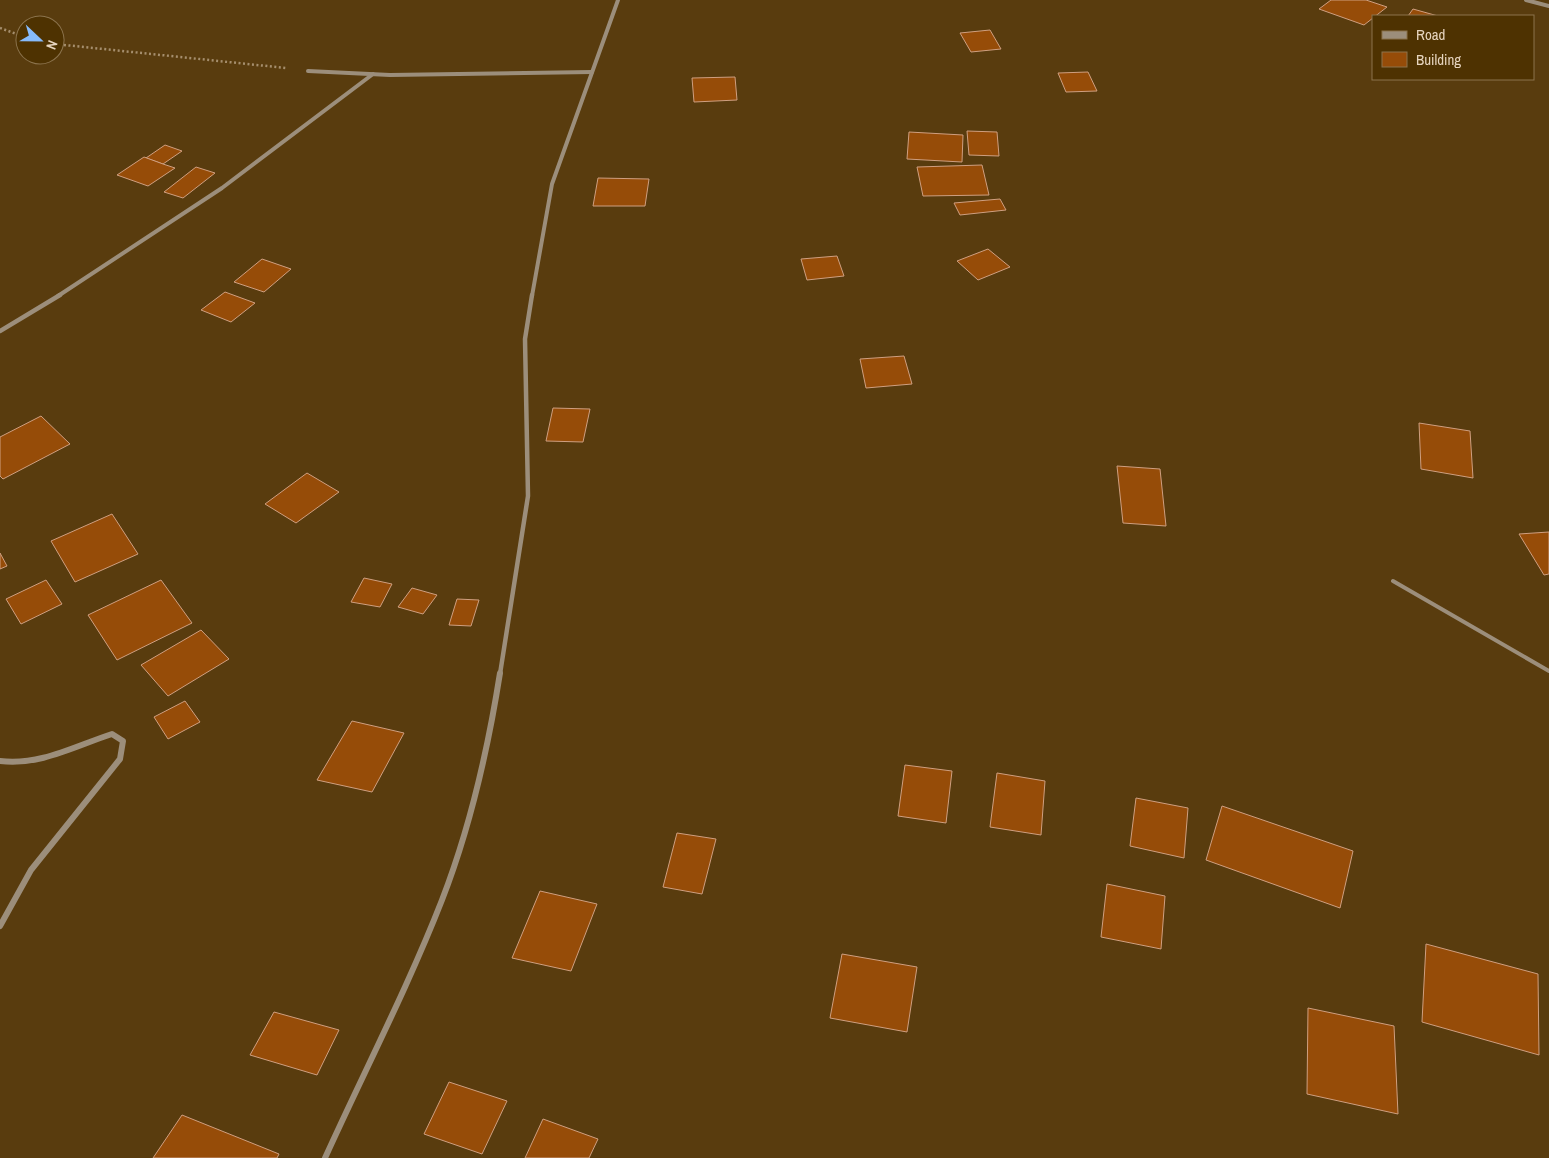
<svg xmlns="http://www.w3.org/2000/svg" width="1549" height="1158" font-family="'Archivo Narrow',sans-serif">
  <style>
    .building { fill: #964c08; stroke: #cf9f80 }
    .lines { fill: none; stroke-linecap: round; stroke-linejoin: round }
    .path { stroke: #a58e6d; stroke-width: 2.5; stroke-dasharray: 2 2.5; stroke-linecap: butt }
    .lane { stroke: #9c8e7b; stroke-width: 4 }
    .street-far2 { stroke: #9c8e7b; stroke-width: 4 }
    .street-far1 { stroke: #9c8e7b; stroke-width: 4.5 }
    .street { stroke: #9c8e7b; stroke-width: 6 }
  </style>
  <rect width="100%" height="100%" fill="#593c0e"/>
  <g class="building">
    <polygon points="1331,0 1366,0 1387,7 1364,25 1319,9"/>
    <polygon points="1413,9 1438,16 1408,16"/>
    <polygon points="990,30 1001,49 971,52 960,33"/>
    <polygon points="1088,72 1097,91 1066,92 1058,73"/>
    <polygon points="735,77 737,100 694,102 692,78"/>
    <polygon points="967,131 997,132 999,156 969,155"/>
    <polygon points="909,132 963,135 962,162 907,159"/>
    <polygon points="165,145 182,151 163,164 146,158"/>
    <polygon points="144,157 163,164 175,168 148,186 117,175"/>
    <polygon points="982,165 989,195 923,196 917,167"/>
    <polygon points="196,167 215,173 183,198 164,192"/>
    <polygon points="598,178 649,179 645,206 593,206"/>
    <polygon points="1000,199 1006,210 960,215 954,203"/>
    <polygon points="988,249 1010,267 978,280 957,261"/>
    <polygon points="837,256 844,276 807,280 801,259"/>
    <polygon points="262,259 291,269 264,292 234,282"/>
    <polygon points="225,292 255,303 231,322 201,310"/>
    <polygon points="904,356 912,384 866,388 860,359"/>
    <polygon points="553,408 590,409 583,442 546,441"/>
    <polygon points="41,416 70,444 3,479 0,476 0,437"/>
    <polygon points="1419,423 1470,431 1473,478 1421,469"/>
    <polygon points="1117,466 1160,469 1166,526 1123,523"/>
    <polygon points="307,473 339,492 296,523 265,504"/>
    <polygon points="112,514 138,554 75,582 51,541"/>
    <polygon points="1549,532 1549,574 1544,575 1519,534"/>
    <polygon points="0,553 7,566 0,569"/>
    <polygon points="364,578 392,584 380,607 351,602"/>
    <polygon points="46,580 62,604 21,624 6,599"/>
    <polygon points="161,580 192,623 117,660 88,615"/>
    <polygon points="412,588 437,595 423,614 398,607"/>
    <polygon points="457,599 479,600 471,626 449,625"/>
    <polygon points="201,630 229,659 168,696 141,665"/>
    <polygon points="185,701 200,722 168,739 154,717"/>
    <polygon points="352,721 404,733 372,792 317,780"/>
    <polygon points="905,765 952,771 946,823 898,816"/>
    <polygon points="997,773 1045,781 1041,835 990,827"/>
    <polygon points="1136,798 1188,808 1184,858 1130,846"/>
    <polygon points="1222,806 1353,851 1340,908 1206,860"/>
    <polygon points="677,833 716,839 702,894 663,887"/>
    <polygon points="1107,884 1165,896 1161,949 1101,937"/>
    <polygon points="540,891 597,904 571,971 512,958"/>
    <polygon points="1426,944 1538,974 1539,1055 1422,1022"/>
    <polygon points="842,954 917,967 907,1032 830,1018"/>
    <polygon points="1308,1008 1394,1026 1398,1114 1307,1094"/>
    <polygon points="274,1012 339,1030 317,1075 250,1055"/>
    <polygon points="449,1082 507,1101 482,1154 424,1134"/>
    <polygon points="182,1115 279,1154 277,1158 153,1158"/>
    <polygon points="543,1119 598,1139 589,1158 525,1158"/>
  </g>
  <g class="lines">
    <g class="path">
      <polyline points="0,28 25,37"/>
      <polyline points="55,44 286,68"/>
    </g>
    <polyline class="lane" points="1393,581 1549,671"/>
    <g class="street-far2">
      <polyline points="1526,0 1549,6"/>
      <polyline points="308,71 390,75 592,72"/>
      <polyline points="58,296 222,188 373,74"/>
      <polyline points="532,296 552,184 618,0"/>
    </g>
    <g class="street-far1">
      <polyline points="0,331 60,295"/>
      <polyline points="500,674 528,496 525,339 532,295"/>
    </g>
    <g class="street">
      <path d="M0 761C40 766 75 746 112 734L123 741 120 759 31 870 0 926"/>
      <path d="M325 1158C364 1072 408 987 442 900 470 828 488 749 500 673"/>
    </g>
  </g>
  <rect x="1372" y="15" width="162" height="65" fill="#4e3201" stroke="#8b734d"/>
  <rect x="1382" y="31" width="25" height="8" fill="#9c8e7b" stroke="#8b734d"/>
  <text x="1416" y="40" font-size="15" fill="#e6d4be">Road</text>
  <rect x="1382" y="52" width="25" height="15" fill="#964c08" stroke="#8b734d"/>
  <text x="1416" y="65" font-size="15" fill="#e6d4be">Building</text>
  <g transform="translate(40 40) rotate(112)"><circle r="24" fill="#4e3201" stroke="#8b734d"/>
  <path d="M0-4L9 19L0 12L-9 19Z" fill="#87bbfb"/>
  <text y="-8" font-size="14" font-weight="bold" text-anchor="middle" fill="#e6d4be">N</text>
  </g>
</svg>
